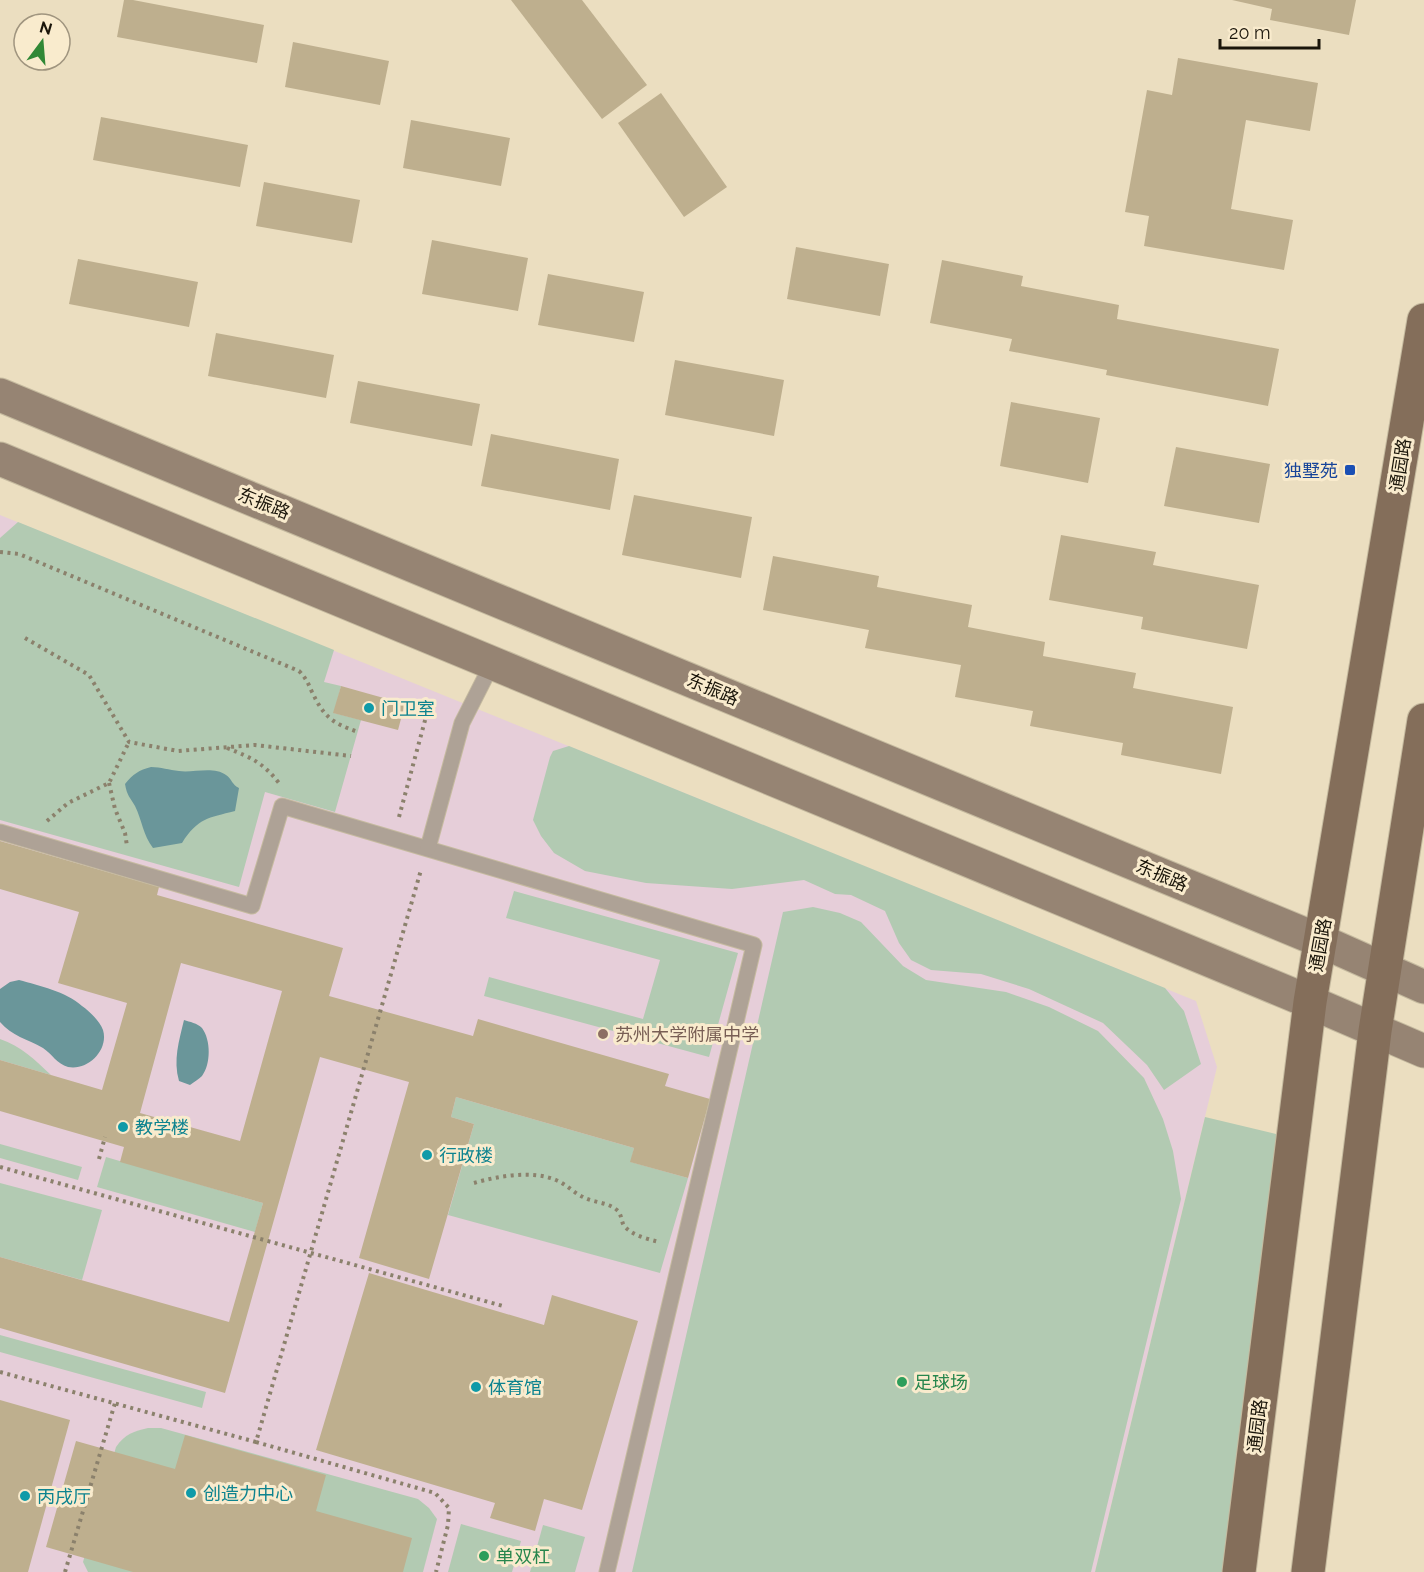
<svg xmlns="http://www.w3.org/2000/svg" width="1424" height="1572" font-family="Raleway,'Noto Sans SC',sans-serif">
  <style>
    .education { fill: #e6ced9 }
    .green { fill: #b2cab2 }
    .water { fill: #6a969a }
    .building { fill: #beaf8e; fill-rule: evenodd }
    .lines { fill: none; stroke-linecap: round; stroke-linejoin: round }
    .service-casing { stroke: #c5ba9f; stroke-width: 17 }
    .secondary-casing { stroke: #c5ba9f; stroke-width: 35 }
    .primary-casing { stroke: #c5ba9f; stroke-width: 35 }
    .path { stroke: #8b816c; stroke-width: 4; stroke-dasharray: 3 4.5; stroke-linecap: butt }
    .service { stroke: #aea296; stroke-width: 15 }
    .secondary { stroke: #968473; stroke-width: 33 }
    .primary { stroke: #846e5a; stroke-width: 33 }
    .transit-dot { fill: #1a4fb4; stroke: #f9ebcd; stroke-width: 2 }
    .culture-dot { fill: #0f9aa8; stroke: #f9ebcd; stroke-width: 2 }
    .education-dot { fill: #8d6e63; stroke: #f9ebcd; stroke-width: 2 }
    .leisure-dot { fill: #2e9e5b; stroke: #f9ebcd; stroke-width: 2 }
    .labels { text-anchor: middle; dominant-baseline: central; stroke-width: 6; stroke-linejoin: round; paint-order: stroke }
    .street-label { font-size: 18px; fill: #1a150a; stroke: #f9ebcd }
    .transit-label { font-size: 18px; fill: #164399; stroke: #f9ebcd; text-anchor: end }
    .culture-label { font-size: 18px; fill: #0d838f; stroke: #f9ebcd; text-anchor: start }
    .education-label { font-size: 18px; fill: #785e54; stroke: #f9ebcd; text-anchor: start }
    .leisure-label { font-size: 18px; fill: #27864d; stroke: #f9ebcd; text-anchor: start }
  </style>
  <rect width="100%" height="100%" fill="#ebdec0"/>
  <polygon class="education" points="0,515 1196,1001 1217,1067 1095,1572 0,1572"/>
  <g class="green">
    <polygon points="18,522 334,650 324,682 341,686 334,713 361,720 335,812 265,792 239,887 0,820 0,538"/>
    <polygon points="569,746 1165,988 1184,1011 1201,1064 1164,1090 1147,1065 1103,1023 1029,989 981,974 931,970 911,960 899,943 885,911 851,895 835,894 804,880 732,889 646,883 585,871 554,853 541,836 533,820 550,757 553,751"/>
    <polygon points="514,891 738,953 709,1057 484,996 489,977 643,1019 660,960 506,918"/>
    <polygon points="813,907 840,913 861,922 903,966 926,980 1006,992 1049,1007 1098,1031 1144,1078 1163,1119 1173,1151 1181,1199 1091,1572 632,1572 783,912"/>
    <path d="M0 1039C21 1046 35 1060 51 1075L0 1060Z"/>
    <polygon points="456,1097 634,1148 631,1162 688,1178 660,1273 448,1215 474,1124 451,1117"/>
    <polygon points="1205,1117 1280,1135 1224,1572 1095,1572"/>
    <polygon points="0,1144 82,1167 78,1180 0,1158"/>
    <polygon points="106,1157 263,1203 255,1232 97,1187"/>
    <polygon points="0,1183 102,1210 82,1280 0,1257"/>
    <polygon points="0,1335 206,1392 202,1408 0,1352"/>
    <path d="M148 1428H161L418 1499 429 1508 437 1519 423 1572H88L83 1562 116 1447C125 1434 134 1431 148 1428Z"/>
    <polygon points="461,1524 521,1541 512,1572 448,1572"/>
    <polygon points="543,1525 585,1537 575,1572 530,1572"/>
  </g>
  <g class="water">
    <path d="M151 767C161 767 169 770 179 771 193 773 214 766 226 775 232 779 232 785 239 788L235 811C208 818 198 818 182 843L153 848C143 835 142 820 135 806 130 797 127 796 125 784 133 774 139 770 151 767Z"/>
    <path d="M19 980C40 986 65 991 82 1006 89 1011 100 1021 103 1030 109 1050 88 1071 68 1067 57 1064 52 1054 43 1048 27 1039 12 1036 0 1022V989L10 982Z"/>
    <path d="M184 1020C190 1022 197 1023 202 1028 211 1040 211 1064 202 1076 199 1079 194 1082 190 1085L179 1081C173 1060 179 1041 184 1020Z"/>
  </g>
  <g class="building">
    <polygon points="124,0 133,0 264,25 257,63 117,37"/>
    <polygon points="511,0 582,0 647,85 602,119"/>
    <polygon points="1232,0 1356,0 1349,35 1270,20 1272,9"/>
    <polygon points="293,42 389,61 380,105 285,87"/>
    <polygon points="1178,58 1318,83 1310,131 1246,120 1231,209 1293,220 1284,270 1144,246 1149,216 1125,212 1147,90 1172,95"/>
    <polygon points="661,93 727,187 684,217 618,123"/>
    <polygon points="101,117 248,145 240,187 93,160"/>
    <polygon points="411,120 510,138 501,186 403,168"/>
    <polygon points="264,182 360,200 352,243 256,226"/>
    <polygon points="432,240 528,258 518,311 422,294"/>
    <polygon points="796,247 889,264 880,316 787,299"/>
    <polygon points="78,259 198,282 189,327 69,304"/>
    <polygon points="942,260 1023,276 1021,286 1119,305 1117,319 1279,349 1268,406 1106,375 1107,370 1009,351 1012,339 930,323"/>
    <polygon points="548,274 644,292 634,342 538,325"/>
    <polygon points="216,333 334,355 326,398 208,376"/>
    <polygon points="675,360 784,380 774,436 665,415"/>
    <polygon points="358,381 480,404 472,446 350,423"/>
    <polygon points="1011,402 1100,418 1088,483 1000,466"/>
    <polygon points="491,434 619,459 610,510 481,486"/>
    <polygon points="1176,447 1270,464 1259,523 1164,506"/>
    <polygon points="634,495 752,517 741,578 622,555"/>
    <polygon points="1061,535 1156,552 1153,565 1259,585 1247,649 1141,629 1143,617 1049,600"/>
    <polygon points="773,556 879,576 877,587 972,605 968,627 1045,642 1043,656 1136,673 1133,688 1233,707 1221,774 1121,755 1123,743 1030,726 1033,711 955,697 961,665 865,648 869,630 763,610"/>
    <polygon points="341,686 405,704 398,730 333,713"/>
    <path d="M0 841 159 887 157 895 343 948 329 996 473 1036 478 1019 669 1074 665 1086 710 1099 688 1178 630 1162 634 1148 456 1097 451 1117 474 1124 429 1279 359 1258 409 1082 320 1057 225 1393 0 1328V1257L229 1322 263 1203 120 1162 124 1147 0 1111V1060L102 1090 127 1003 58 983 79 912 0 889ZM181 963 282 991 240 1141 140 1113Z"/>
    <polygon points="369,1273 544,1325 552,1295 638,1321 582,1510 544,1499 535,1531 490,1518 495,1503 316,1450"/>
    <polygon points="0,1400 70,1420 28,1572 0,1572"/>
    <polygon points="185,1435 326,1475 316,1511 412,1538 403,1572 133,1572 46,1547 76,1441 175,1469"/>
  </g>
  <g class="lines">
    <g class="service-casing">
      <g id="service">
        <polyline points="0,832 252,906 282,806 754,945 607,1572"/>
        <polyline points="428,848 462,723 493,662"/>
      </g>
    </g>
    <g class="secondary-casing">
      <g id="secondary">
        <polyline points="0,395 1321,941 1424,987"/>
        <polyline points="0,459 1310,1002 1424,1051"/>
      </g>
    </g>
    <g class="primary-casing">
      <g id="primary">
        <polyline points="1239,1572 1310,1002 1424,320"/>
        <polyline points="1308,1572 1375,1031 1424,720"/>
      </g>
    </g>
    <g class="path">
      <path d="M0 552 19 554 299 671C306 678 308 683 312 692 324 717 332 723 358 732"/>
      <polyline points="25,638 89,675 129,742 178,751 255,745 351,756"/>
      <path d="M227 748C252 758 262 762 279 783"/>
      <polyline points="109,783 115,809 125,833 127,846"/>
      <polyline points="399,817 427,713 438,716"/>
      <polyline points="47,821 68,803 109,783 129,742"/>
      <polyline points="99,1159 105,1137"/>
      <polyline points="0,1167 503,1306"/>
      <path d="M474 1183C498 1176 532 1170 556 1180 566 1184 574 1193 583 1197 594 1203 609 1202 618 1211 622 1215 621 1223 625 1227 634 1236 648 1239 659 1242"/>
      <polyline points="0,1372 256,1442 421,870"/>
      <polyline points="256,1442 435,1493 449,1508 448,1525 436,1572"/>
      <polyline points="65,1572 115,1403"/>
    </g>
    <use href="#service" class="service"/>
    <use href="#secondary" class="secondary"/>
    <use href="#primary" class="primary"/>
  </g>
  <rect class="transit-dot" x="1344" y="464" width="12" height="12" rx="3"/>
  <g class="culture-dot">
    <circle cx="369" cy="708" r="6"/>
    <circle cx="123" cy="1127" r="6"/>
    <circle cx="427" cy="1155" r="6"/>
    <circle cx="476" cy="1387" r="6"/>
    <circle cx="191" cy="1493" r="6"/>
    <circle cx="25" cy="1496" r="6"/>
  </g>
  <circle class="education-dot" cx="603" cy="1034" r="6"/>
  <g class="leisure-dot">
    <circle cx="902" cy="1382" r="6"/>
    <circle cx="484" cy="1556" r="6"/>
  </g>
  <g class="labels">
    <g class="street-label">
      <text transform="translate(1400 465) rotate(-81)">通园路</text>
      <text transform="translate(264 503) rotate(22)">东振路</text>
      <text transform="translate(713 689) rotate(23)">东振路</text>
      <text transform="translate(1162 875) rotate(23)">东振路</text>
      <text transform="translate(1320 945) rotate(-80)">通园路</text>
      <text transform="translate(1257 1426) rotate(-83)">通园路</text>
    </g>
    <g class="transit-label">
      <text x="1338" y="470">独墅苑</text>
    </g>
    <g class="culture-label">
      <text x="381" y="708">门卫室</text>
      <text x="135" y="1127">教学楼</text>
      <text x="439" y="1155">行政楼</text>
      <text x="488" y="1387">体育馆</text>
      <text x="203" y="1493">创造力中心</text>
      <text x="37" y="1496">丙戌厅</text>
    </g>
    <g class="education-label">
      <text x="615" y="1034">苏州大学附属中学</text>
    </g>
    <g class="leisure-label">
      <text x="914" y="1382">足球场</text>
      <text x="496" y="1556">单双杠</text>
    </g>
  </g>
  <g transform="translate(42 42) rotate(16)"><circle r="28" fill="#f9ebcd" stroke="#a0957f" stroke-width="1.5"/>
  <path d="M0-4.5L10 22L0 15L-10 22Z" fill="#318836"/>
  <text y="-9" font-size="16" font-weight="bold" text-anchor="middle" fill="#1a150a">N</text>
  </g>
  <path d="M1220 39v9h99v-9" fill="none" stroke="#1a150a" stroke-width="3"/>
  <text x="1229" y="39" font-size="18" fill="#1a150a" stroke="#f9ebcd" stroke-width="4.5" paint-order="stroke">20 m</text>
</svg>
